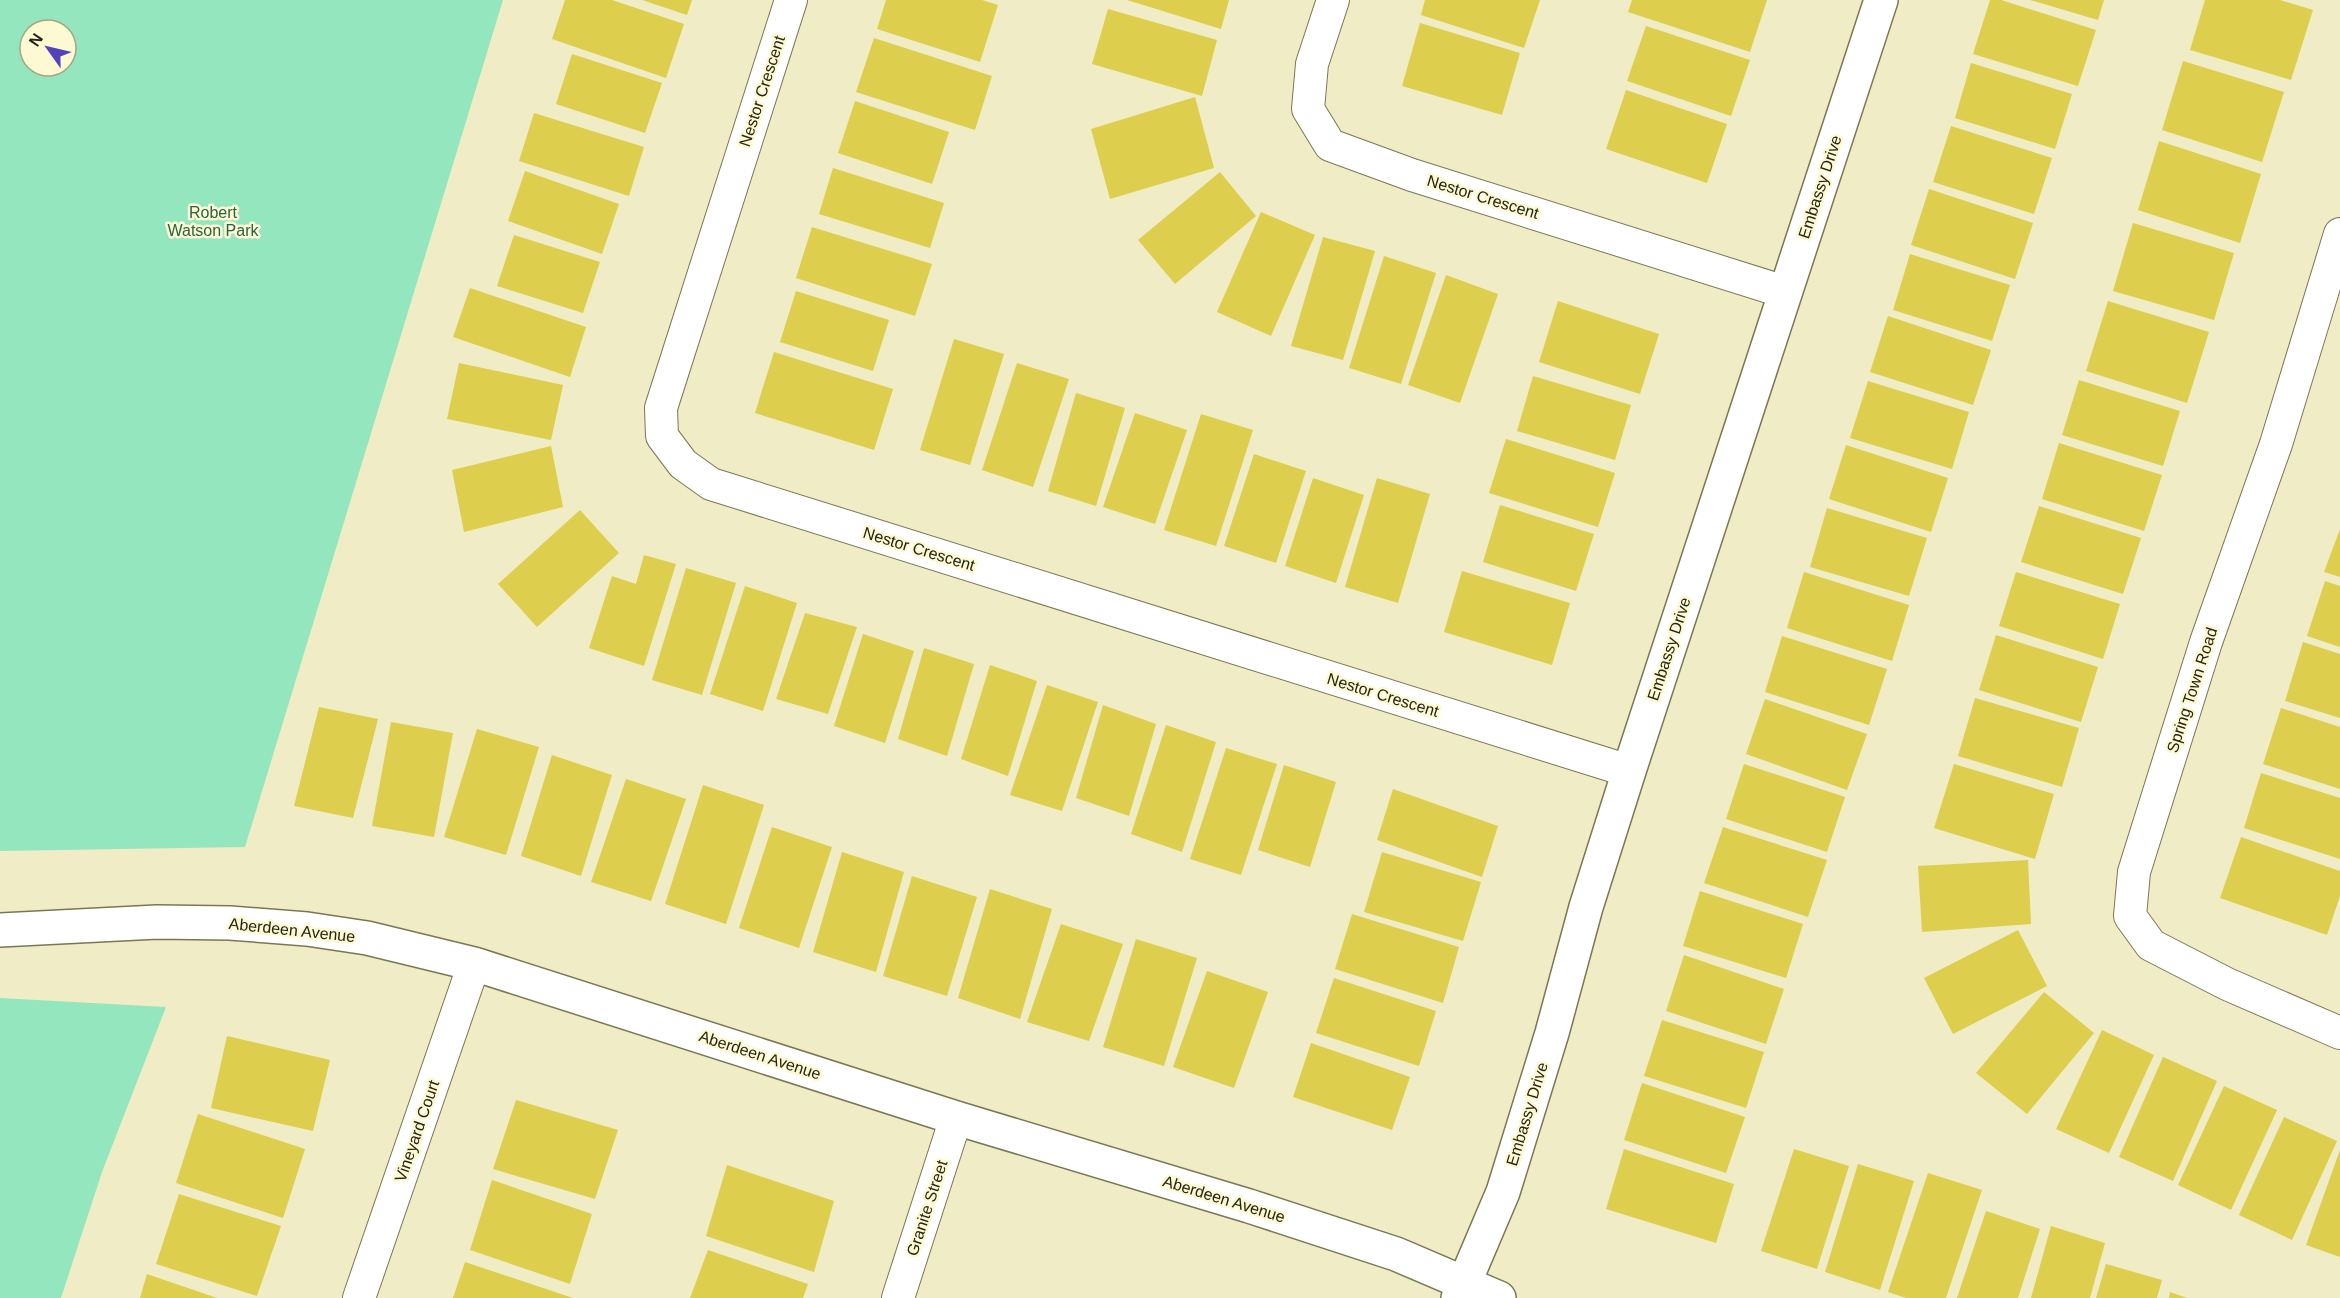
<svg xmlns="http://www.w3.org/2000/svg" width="2340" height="1298" font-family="Helvetica,sans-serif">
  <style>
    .green { fill: #94e6bf; fill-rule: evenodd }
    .building { fill: #ddce4e }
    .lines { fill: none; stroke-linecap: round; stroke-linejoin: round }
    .minor-casing { stroke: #7a7753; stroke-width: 34 }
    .tertiary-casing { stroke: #7a7753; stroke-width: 36 }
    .minor { stroke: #fff; stroke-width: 32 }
    .tertiary { stroke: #fff; stroke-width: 33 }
    .labels { text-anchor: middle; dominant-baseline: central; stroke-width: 5; stroke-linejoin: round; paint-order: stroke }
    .street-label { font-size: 16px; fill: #252415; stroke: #fdf9d2 }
    .park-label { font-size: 16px; fill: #2b6149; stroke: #fdf9d2 }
  </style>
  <rect width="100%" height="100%" fill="#f0ecc5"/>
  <g class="green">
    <path d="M0 0H503L245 847 0 851ZM30 30H66V66H30Z"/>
    <polygon points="0,998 166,1007 102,1172 61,1298 0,1298"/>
  </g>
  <g class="building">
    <polygon points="565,0 612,0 684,24 666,78 552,39"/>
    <polygon points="642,0 692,0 687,15"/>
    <polygon points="886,0 982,0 998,5 980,62 877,29"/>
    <polygon points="1127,0 1229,0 1221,29"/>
    <polygon points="1425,0 1540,0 1524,48 1421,15"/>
    <polygon points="1632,0 1767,0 1750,52 1628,12"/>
    <polygon points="1990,0 2001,0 2096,30 2078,86 1973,54"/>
    <polygon points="2030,0 2104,0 2098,20"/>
    <polygon points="2205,0 2280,0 2313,10 2291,80 2190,50"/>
    <polygon points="1108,9 1217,40 1202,96 1092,64"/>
    <polygon points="1420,23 1520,53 1502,115 1402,86"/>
    <polygon points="1646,26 1750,60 1731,116 1627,81"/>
    <polygon points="874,38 992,76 975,130 856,92"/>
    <polygon points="572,54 662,83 645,133 556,104"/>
    <polygon points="2183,61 2284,92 2262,162 2162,130"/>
    <polygon points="1971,63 2072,94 2055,149 1955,118"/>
    <polygon points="1626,90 1727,124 1707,183 1606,149"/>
    <polygon points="1195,97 1214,168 1110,199 1091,129"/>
    <polygon points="855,101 949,132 932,184 838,153"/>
    <polygon points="534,113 644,147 629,196 519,161"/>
    <polygon points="1951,126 2052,158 2034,214 1933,182"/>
    <polygon points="2159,141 2261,174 2240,243 2138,210"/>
    <polygon points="833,168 944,203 930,248 819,214"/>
    <polygon points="525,171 619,204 602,254 508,221"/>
    <polygon points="1220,172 1256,216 1175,284 1138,240"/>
    <polygon points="1929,189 2033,223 2015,279 1911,245"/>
    <polygon points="1261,212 1315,235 1271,336 1217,312"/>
    <polygon points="2133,223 2234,253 2214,320 2113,291"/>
    <polygon points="812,227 932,264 915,316 796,278"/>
    <polygon points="514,235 600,262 583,313 497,286"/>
    <polygon points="1323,237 1375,251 1343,360 1291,346"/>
    <polygon points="1910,254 2010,285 1992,341 1893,310"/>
    <polygon points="1384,256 1436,273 1401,384 1349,368"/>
    <polygon points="1446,275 1498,294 1460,403 1408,385"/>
    <polygon points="470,288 586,327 570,377 453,337"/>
    <polygon points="796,291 889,320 873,371 780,342"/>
    <polygon points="1558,301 1659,334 1640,394 1539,362"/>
    <polygon points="2108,301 2209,332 2187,403 2086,371"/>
    <polygon points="1888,316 1991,350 1973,405 1870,372"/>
    <polygon points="954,339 1004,354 970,465 920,450"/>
    <polygon points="774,352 893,389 874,450 755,413"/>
    <polygon points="459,363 563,385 551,440 447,419"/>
    <polygon points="1017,363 1069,379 1033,487 982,470"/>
    <polygon points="1533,376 1631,405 1615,460 1517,431"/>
    <polygon points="2079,380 2180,411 2163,466 2062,435"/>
    <polygon points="1868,381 1969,412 1952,469 1850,438"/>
    <polygon points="1076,393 1125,408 1096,506 1048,491"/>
    <polygon points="1135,413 1187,430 1155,524 1103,507"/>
    <polygon points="1201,414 1253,430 1216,546 1164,530"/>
    <polygon points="1506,439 1615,473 1598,527 1489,493"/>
    <polygon points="2059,443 2162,475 2144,531 2042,499"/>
    <polygon points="1846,445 1948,478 1931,532 1829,499"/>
    <polygon points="551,446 563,507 464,532 452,470"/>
    <polygon points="1254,454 1306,471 1276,563 1224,546"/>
    <polygon points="1313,478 1364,495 1336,583 1285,566"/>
    <polygon points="1377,478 1430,494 1398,603 1345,587"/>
    <polygon points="1500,505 1594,534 1576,591 1483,562"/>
    <polygon points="2039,506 2141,538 2123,594 2021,562"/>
    <polygon points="1827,508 1927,538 1909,596 1810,567"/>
    <polygon points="580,510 619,553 537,627 498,584"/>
    <polygon points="2340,529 2340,577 2324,572"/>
    <polygon points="644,555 676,564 644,666 589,648 612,576 636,584"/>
    <polygon points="686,568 736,583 702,695 652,680"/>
    <polygon points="1462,571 1570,603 1552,665 1444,632"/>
    <polygon points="1804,572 1909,605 1892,661 1787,628"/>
    <polygon points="2016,572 2120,604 2103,659 1999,626"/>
    <polygon points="2325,581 2340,586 2340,647 2307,636"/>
    <polygon points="745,586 797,603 763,711 710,694"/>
    <polygon points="805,613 857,627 828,714 776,699"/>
    <polygon points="863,634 914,651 885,743 834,726"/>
    <polygon points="1996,635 2098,667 2081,722 1979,690"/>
    <polygon points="1782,636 1887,669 1869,725 1765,692"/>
    <polygon points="2303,642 2340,654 2340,718 2285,701"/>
    <polygon points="924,648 974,664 947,756 898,739"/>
    <polygon points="990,665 1037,681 1008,776 961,759"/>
    <polygon points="1047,685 1098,702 1062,811 1010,795"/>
    <polygon points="1975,698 2079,728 2062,787 1958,756"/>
    <polygon points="1765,699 1867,734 1847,790 1746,754"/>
    <polygon points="1103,705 1156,724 1129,816 1076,798"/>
    <polygon points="319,707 378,719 353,818 294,806"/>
    <polygon points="2281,708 2340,727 2340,789 2263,764"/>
    <polygon points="391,722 453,733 434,837 372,826"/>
    <polygon points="1166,725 1216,742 1182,852 1131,834"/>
    <polygon points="477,729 539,747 506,855 444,837"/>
    <polygon points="1226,748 1277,764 1241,875 1190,859"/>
    <polygon points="552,755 612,775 581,876 521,856"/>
    <polygon points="1744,764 1845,797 1827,852 1726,819"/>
    <polygon points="1954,764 2054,794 2035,859 1934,828"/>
    <polygon points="1284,765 1336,782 1310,867 1258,850"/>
    <polygon points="2261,773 2340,798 2340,859 2244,828"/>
    <polygon points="626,779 686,799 651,901 591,882"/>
    <polygon points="703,785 764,805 726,924 665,904"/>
    <polygon points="1393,789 1498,826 1482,877 1377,840"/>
    <polygon points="772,827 832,847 799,948 739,928"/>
    <polygon points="1723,827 1827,860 1808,917 1704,883"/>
    <polygon points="2241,837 2340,871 2340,896 2327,935 2220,898"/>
    <polygon points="842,852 904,872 876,972 813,952"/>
    <polygon points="1382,852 1481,882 1463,941 1364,912"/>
    <polygon points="2028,860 2031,924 1922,932 1918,866"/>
    <polygon points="912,876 977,897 947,996 883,976"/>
    <polygon points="990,889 1052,909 1020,1019 958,998"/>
    <polygon points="1700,891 1803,924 1786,978 1683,946"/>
    <polygon points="1352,914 1459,947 1443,1003 1335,969"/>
    <polygon points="1061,924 1123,944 1089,1041 1027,1022"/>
    <polygon points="2018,930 2047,986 1953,1034 1924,978"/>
    <polygon points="1136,939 1197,958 1164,1066 1103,1047"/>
    <polygon points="1684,955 1784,989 1766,1044 1666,1011"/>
    <polygon points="1207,971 1268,992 1234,1088 1173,1067"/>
    <polygon points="1334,978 1436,1011 1419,1066 1316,1033"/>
    <polygon points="2044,992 2094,1033 2027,1114 1976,1073"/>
    <polygon points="1662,1020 1764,1052 1746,1108 1644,1076"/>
    <polygon points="2102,1030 2154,1055 2109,1153 2056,1129"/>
    <polygon points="227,1036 330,1060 313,1131 211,1108"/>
    <polygon points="1311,1043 1410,1077 1392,1130 1293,1097"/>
    <polygon points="2163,1057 2217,1081 2173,1181 2119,1157"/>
    <polygon points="1642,1083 1745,1117 1726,1173 1624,1140"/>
    <polygon points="2224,1086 2277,1110 2231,1210 2178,1185"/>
    <polygon points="516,1100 618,1130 595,1199 493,1169"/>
    <polygon points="198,1114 305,1149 283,1218 176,1183"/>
    <polygon points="2284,1117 2337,1141 2292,1240 2239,1215"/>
    <polygon points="1624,1149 1734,1184 1716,1243 1606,1209"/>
    <polygon points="1794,1149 1849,1166 1817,1269 1761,1251"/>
    <polygon points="2340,1150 2340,1257 2306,1245"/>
    <polygon points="1858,1164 1914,1181 1880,1290 1825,1272"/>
    <polygon points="727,1165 834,1201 814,1272 706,1236"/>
    <polygon points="1928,1173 1982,1190 1946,1298 1906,1298 1888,1292"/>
    <polygon points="492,1180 592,1214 570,1284 470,1250"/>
    <polygon points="179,1194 281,1226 257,1296 156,1264"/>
    <polygon points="1986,1211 2040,1229 2018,1298 1957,1298"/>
    <polygon points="2051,1226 2105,1243 2090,1298 2031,1298"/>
    <polygon points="708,1250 808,1284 803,1298 690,1298"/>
    <polygon points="465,1262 573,1298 453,1298"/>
    <polygon points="2106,1264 2162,1280 2157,1298 2096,1298"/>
    <polygon points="147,1274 217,1298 140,1298"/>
    <polygon points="2170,1292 2187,1298 2169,1298"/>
  </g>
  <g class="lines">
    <g class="minor-casing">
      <g id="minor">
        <polyline points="791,0 661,408 662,436 683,464 711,484 1629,771"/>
        <polyline points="1333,0 1312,64 1308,109 1330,145 1412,175 1785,292"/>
        <polyline points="2340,234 2276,444 2206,642 2134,872 2130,916 2151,945 2227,984 2340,1033"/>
        <polyline points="359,1298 474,964"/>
        <polyline points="898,1298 956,1118"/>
      </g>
    </g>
    <g class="tertiary-casing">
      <g id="tertiary">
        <polyline points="0,930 157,922 230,923 307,929 367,938 474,964 956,1118 1249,1206 1396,1254 1499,1298"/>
        <polyline points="1458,1298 1503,1192 1552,1033 1586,907 1629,771 1881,0"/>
      </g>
    </g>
    <use href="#minor" class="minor"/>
    <use href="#tertiary" class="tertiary"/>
  </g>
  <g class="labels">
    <g class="street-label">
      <text transform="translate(762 91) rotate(-72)">Nestor Crescent</text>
      <text transform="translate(1820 187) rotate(-72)">Embassy Drive</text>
      <text transform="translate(1483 197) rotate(17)">Nestor Crescent</text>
      <text transform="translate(919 549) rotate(17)">Nestor Crescent</text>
      <text transform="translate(1669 649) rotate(-72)">Embassy Drive</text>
      <text transform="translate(2192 690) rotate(-72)">Spring Town Road</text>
      <text transform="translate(1383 695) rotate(17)">Nestor Crescent</text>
      <text transform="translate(292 930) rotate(6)">Aberdeen Avenue</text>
      <text transform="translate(760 1055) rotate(18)">Aberdeen Avenue</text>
      <text transform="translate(1527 1114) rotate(-73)">Embassy Drive</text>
      <text transform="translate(417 1131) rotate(-71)">Vineyard Court</text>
      <text transform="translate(1224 1199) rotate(17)">Aberdeen Avenue</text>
      <text transform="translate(927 1208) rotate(-72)">Granite Street</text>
    </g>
    <g class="park-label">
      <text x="213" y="212">Robert<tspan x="213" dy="18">Watson Park</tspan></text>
    </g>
  </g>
  <g transform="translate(48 48) rotate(304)"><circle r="28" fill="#fdf9d2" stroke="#a7a486" stroke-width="1.5"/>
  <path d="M0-4.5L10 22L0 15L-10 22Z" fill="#5243bb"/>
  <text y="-9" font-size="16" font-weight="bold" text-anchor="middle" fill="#252415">N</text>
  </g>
</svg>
